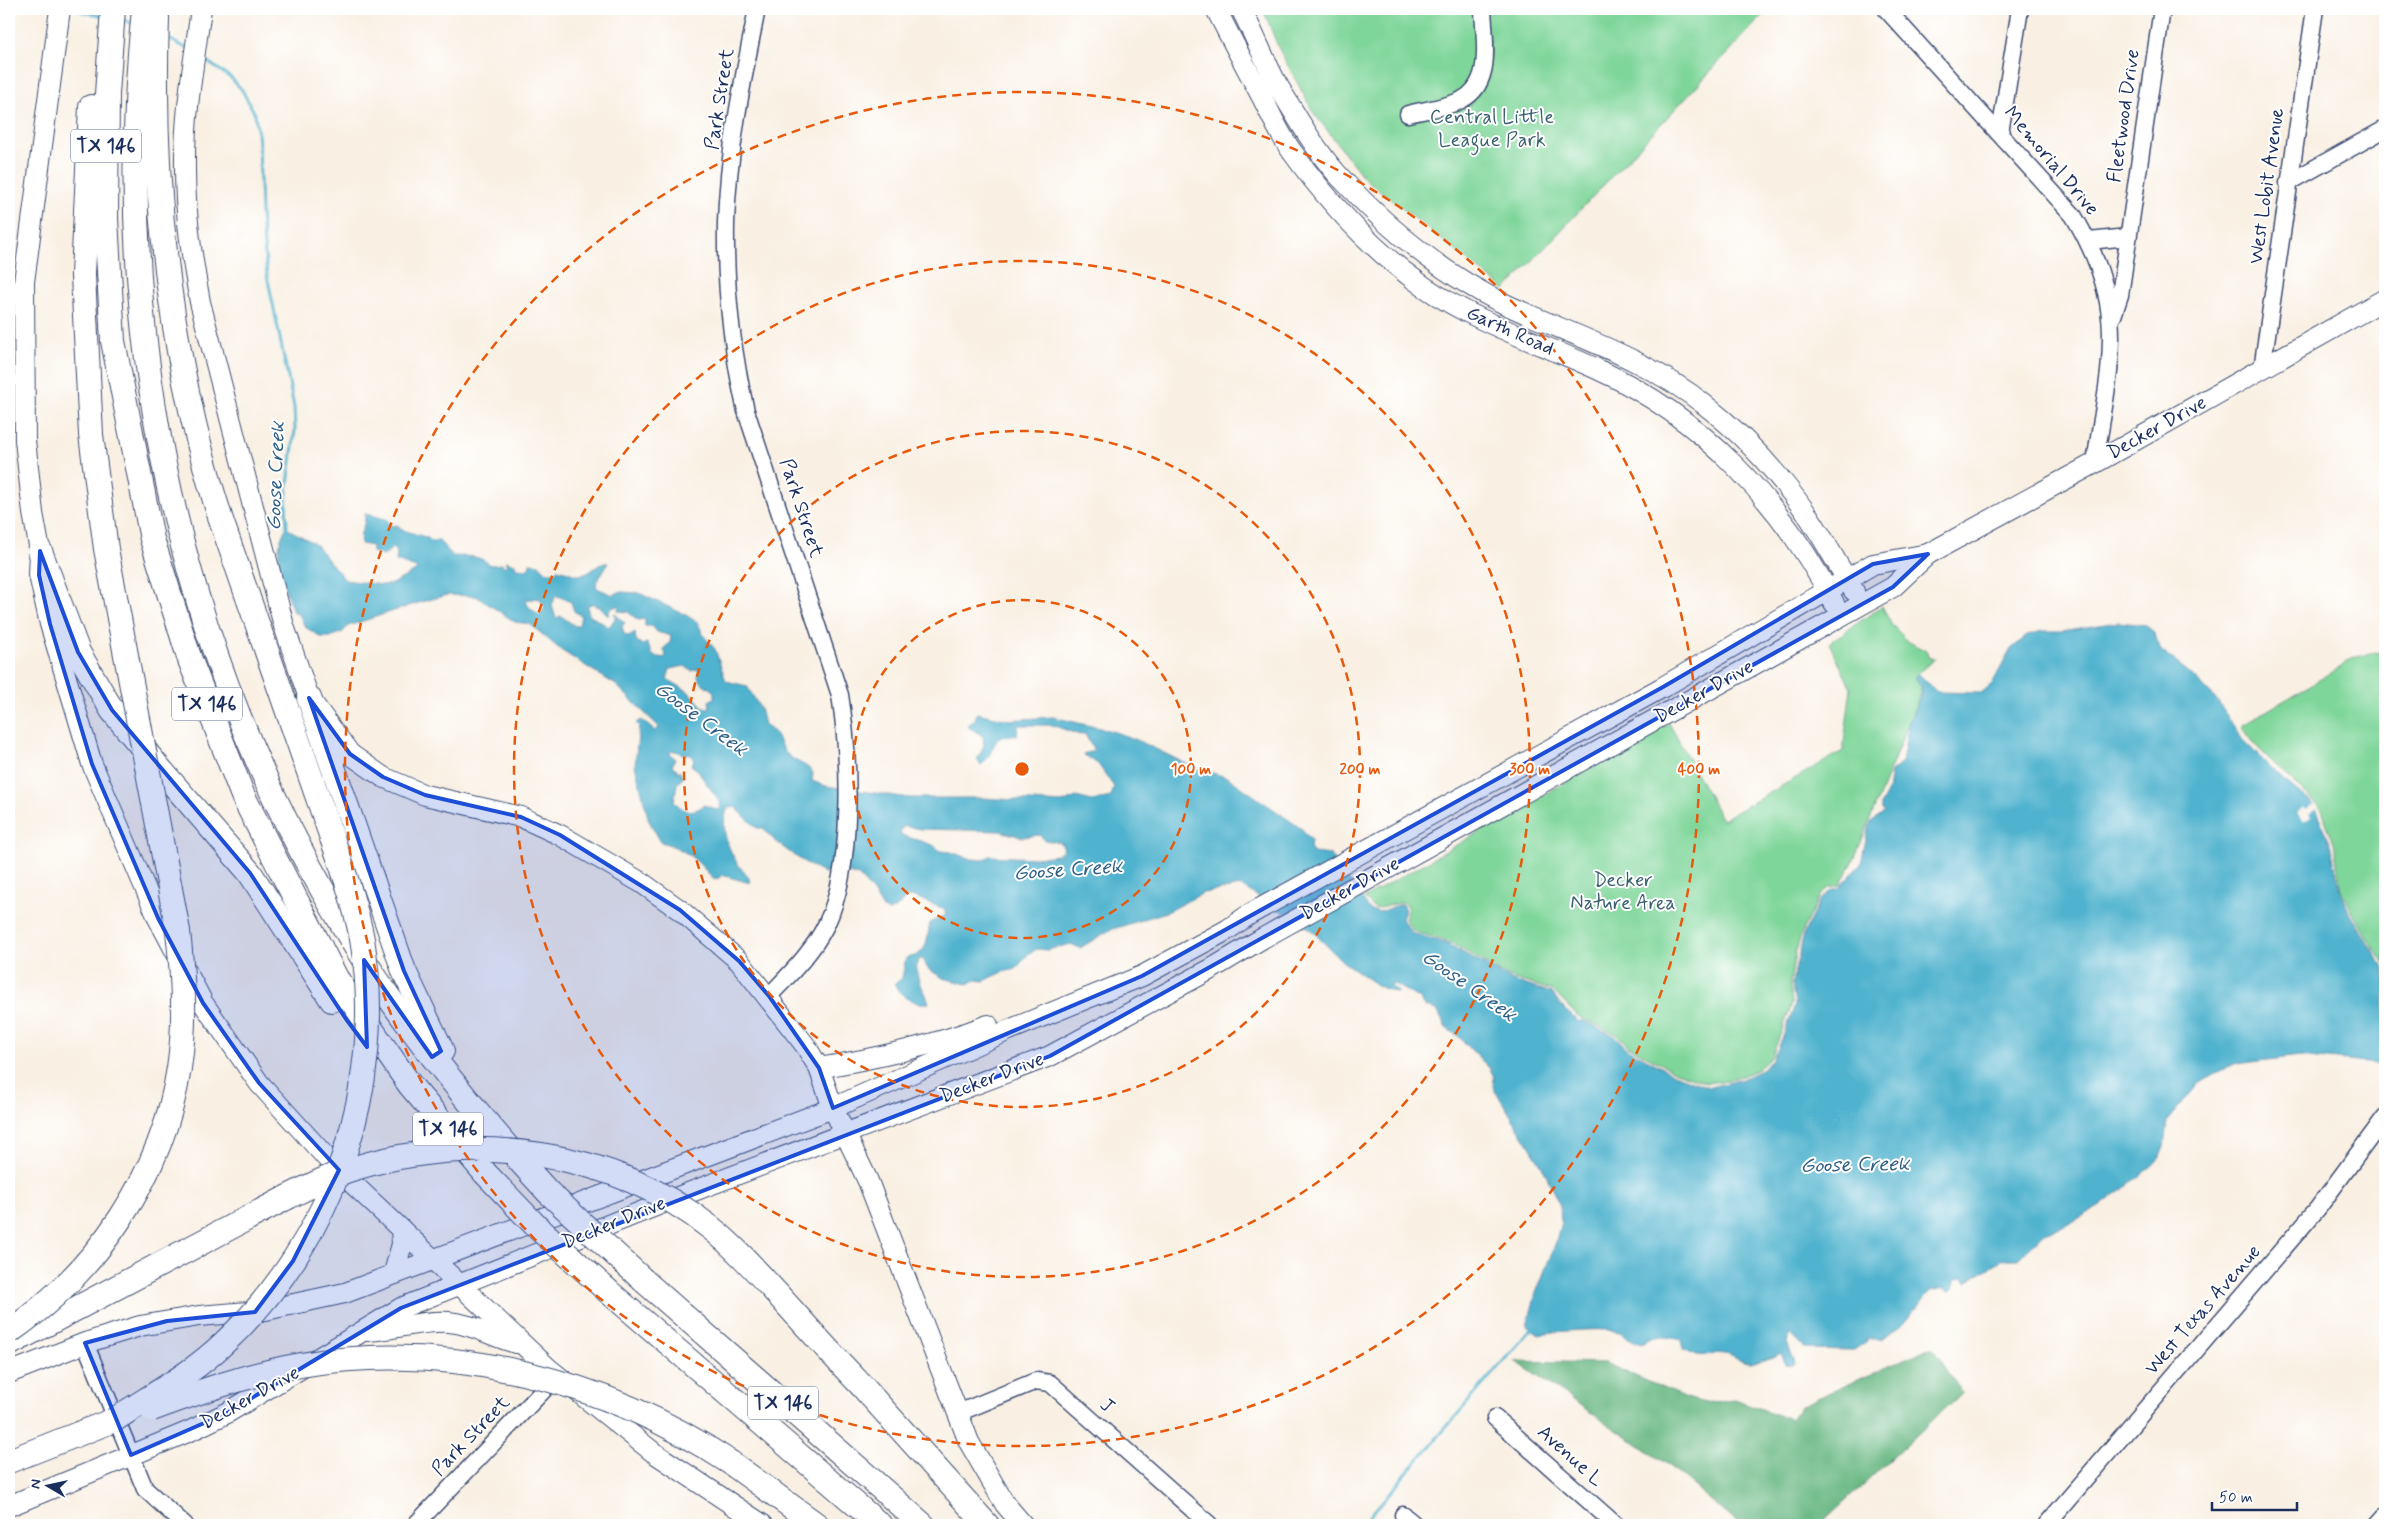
<svg xmlns="http://www.w3.org/2000/svg" width="2394" height="1534" font-family="Mynerve,sans-serif">
  <style>
    .green { fill: #7fd69a; stroke: #4d827c }
    .forest { fill: #67b782; stroke: #417370 }
    .water { fill: #4fb2ce; stroke: #357096; fill-rule: evenodd }
    .pier { fill: #f9f0e3 }
    .lines { fill: none; stroke-linecap: round; stroke-linejoin: round }
    .stream { stroke: #4fb2ce; stroke-width: 3 }
    .minor-casing { stroke: #3c4c72; stroke-width: 19 }
    .major-casing { stroke: #3c4c72; stroke-width: 22 }
    .highway-casing { stroke: #3c4c72; stroke-width: 26 }
    .minor { stroke: #fff; stroke-width: 16 }
    .major { stroke: #fff; stroke-width: 20 }
    .highway { stroke: #fff; stroke-width: 24 }
    .highway-bridge-casing { stroke: #3c4c72; stroke-width: 26; stroke-linecap: butt }
    .highway-bridge { stroke: #fff; stroke-width: 24 }
    .marked { fill: #1d4ed8; fill-opacity: 0.2; stroke: #1d4ed8; stroke-width: 4; stroke-linejoin: round }
    .ring { fill: none; stroke: #e8590c; stroke-width: 2.5; stroke-dasharray: 9 6 }
    .labels { text-anchor: middle; dominant-baseline: central; stroke-width: 4; stroke-linejoin: round; paint-order: stroke }
    .shield { fill: #fff; stroke: #5f6d8e; stroke-width: 1 }
    .shield-label { font-size: 19px; font-weight: bold; fill: #1b2f5e }
    .street-label { font-size: 20px; fill: #1b2f5e; stroke: #fff }
    .park-label { font-size: 20px; fill: #396170; stroke: #fff }
    .water-label { font-size: 21px; font-style: italic; fill: #2d5d85; stroke: #fff }
    .centre { fill: #e8590c; stroke: #fff; stroke-width: 2.5 }
    .ring-label { font-size: 15px; text-anchor: middle; font-weight: bold; fill: #e8590c; stroke: #fff; stroke-width: 4; stroke-linejoin: round; paint-order: stroke }
  </style>
  <rect width="100%" height="100%" fill="#fff"/>
  <filter id="ink" filterUnits="userSpaceOnUse"><feTurbulence type="fractalNoise" baseFrequency=".02" numOctaves="2"/><feDisplacementMap in="SourceGraphic" scale="10" xChannelSelector="R" yChannelSelector="G"/><feConvolveMatrix kernelMatrix="1 2 1 2 8 2 1 2 1" color-interpolation-filters="sRGB"/></filter>
  <filter id="wash" filterUnits="userSpaceOnUse"><feTurbulence type="fractalNoise" baseFrequency=".0096" numOctaves="4" result="noise"/><feDisplacementMap in="SourceGraphic" scale="20" xChannelSelector="R" yChannelSelector="G"/><feGaussianBlur stdDeviation="1.12" result="paint"/><feColorMatrix in="noise" values="0 0 0 0 0 0 0 0 0 0 0 0 0 0 0 0 0 1.4 0 .05"/><feComposite in="paint" operator="in"/></filter>
  <g filter="url(#wash)">
    <rect width="100%" height="100%" fill="#f9f0e3"/>
    <g class="green">
      <polygon points="1263,9 1769,9 1505,290 1364,178 1313,112 1279,49"/>
      <polygon points="1882,606 1891,624 1909,642 1926,651 1929,658 1935,658 1914,677 1921,687 1921,692 1853,862 1840,885 1829,887 1821,894 1803,929 1795,954 1790,983 1792,1004 1772,1056 1758,1069 1735,1079 1707,1083 1676,1072 1628,1046 1616,1034 1577,1016 1553,991 1509,977 1451,943 1413,931 1405,919 1408,908 1403,902 1375,909 1364,898 1669,723 1722,820 1843,751 1851,688 1829,643"/>
      <path d="M2385 652V964L2376 953 2341 891 2334 842 2320 808 2258 748 2241 726 2341 667C2351 655 2371 654 2385 652Z"/>
    </g>
    <polygon class="forest" points="1932,1347 1962,1393 1820,1525 1740,1525 1671,1467 1515,1361 1605,1363 1686,1398 1705,1403 1735,1399 1791,1420 1802,1405"/>
    <path class="water" d="M365 514 386 519 392 526 398 525 400 529 428 538 431 541 438 540 453 556C466 557 479 554 490 565L502 564 504 567 507 565 506 561 515 564 516 568 529 569 530 563 539 564 547 572H554L557 569C566 570 573 576 582 575 592 573 598 562 608 563L596 584 597 588 613 595 619 592 639 593 686 615 698 623 703 635 715 649 726 681 747 686 760 708 764 725C778 731 778 745 788 755 795 762 807 764 813 773L812 781 826 786 909 798H983L1062 803 1076 797 1092 801 1111 797 1114 787 1098 764 1083 754 1094 751 1085 734 1080 735 1052 725H1018L1017 735 1006 737 1003 735C992 741 992 757 981 765L977 760 984 745 983 736 967 726 975 720 977 713 1009 720 1053 717 1112 731 1137 740 1197 769 1227 777 1302 829 1311 840 1310 847 1313 853 1331 855 1370 910 1379 912 1402 904 1405 910 1402 919 1412 933 1448 944 1513 981 1552 993 1565 1010 1579 1022 1582 1020 1615 1036 1628 1049 1676 1075 1700 1084 1710 1087 1740 1080 1761 1070 1771 1061 1778 1049 1795 1005 1792 983 1804 933 1820 900 1833 889H1838L1861 864 1868 829 1871 822 1884 812 1881 809V804L1888 791 1891 772 1902 763 1909 722 1922 693V687L1915 677 1919 674 1937 692 1981 693 1992 684 2011 649 2028 635 2042 631H2061L2118 622 2145 625 2155 633 2159 649 2191 674 2216 699 2242 739 2278 775 2313 804 2330 841 2340 891 2345 903 2378 960 2385 967V1065L2300 1056 2236 1064 2220 1071 2200 1082 2167 1121 2164 1147 2159 1159 2152 1166 2099 1207 2065 1226 2045 1233 2018 1259H2003L1967 1282 1961 1278 1954 1280 1953 1289 1949 1291 1943 1288 1931 1291 1903 1324 1881 1339H1869L1853 1350 1805 1349 1790 1334 1787 1342 1795 1363 1793 1366 1786 1365 1781 1353C1767 1360 1754 1365 1739 1360 1734 1358 1730 1354 1724 1354 1703 1351 1708 1362 1683 1349L1681 1340C1676 1338 1657 1336 1652 1337 1646 1339 1644 1343 1638 1343 1630 1342 1628 1336 1622 1333 1609 1326 1553 1332 1538 1334L1527 1326 1536 1293 1556 1242 1561 1223 1560 1206 1542 1166 1493 1087 1494 1077 1490 1069 1458 1036 1446 1028 1437 1010 1425 1007 1420 999 1394 984 1390 986 1397 990V993L1378 986 1342 961 1311 930 1241 886 1203 893 1166 912 1110 930 1080 948 1071 944 1047 950 1037 949 1028 954 1016 969 1003 972 984 981 976 980 967 984 943 978 928 969 922 958 917 962C914 979 925 988 929 1003 917 1005 898 996 895 984L902 978 906 958C929 955 926 941 930 923L946 915 944 909 915 897H906L897 908 888 911 883 909 873 892 858 875 830 870 824 873C810 867 770 841 764 828H757L735 807 729 806C716 829 732 860 749 878L750 883 722 875 719 878 713 879C699 861 684 848 661 842L649 821 635 765 639 726 636 723 641 720 655 731 659 727 616 685 562 651 530 624 515 622 476 596 447 595 418 603 348 626 343 632 330 637H321L305 627 299 614 293 612C283 582 270 556 286 528L314 543 345 580 382 585 392 584 417 570 416 568 396 561 397 553 392 548 384 556 372 552V546L361 544C358 533 366 527 365 514ZM558 596 571 602 574 611 581 616 579 625 575 626 561 616 556 618 552 606 555 597ZM539 598 545 608 539 615 529 607 525 600ZM594 603 595 606 601 607 608 616 610 609 619 605 618 611 628 612 638 620 645 619V626H652L657 632 671 636 670 643 663 649 666 654 665 658 653 656 647 643 642 645 636 640 635 632 629 636 624 634 622 626 625 623 614 613 616 617 609 627 589 615 587 606ZM685 666 691 671 699 669C695 684 705 683 714 692V698L709 701 710 708 703 707 688 691 667 679 670 669ZM675 751 686 755 690 754 694 760 691 765 700 772C699 777 718 795 721 807L718 810 704 805C693 814 683 812 674 801L677 784 683 778 680 771H676L677 769 672 766 675 759 669 752ZM904 826 921 829 1000 831 1022 837 1039 835 1045 840 1061 843 1064 849 1057 855 1035 858 990 856 983 860 971 859 951 852 940 851 933 845 901 835 900 831Z"/>
    <polygon class="pier" points="2316,804 2318,808 2309,814 2311,817 2303,822 2297,812 2304,807 2306,810"/>
    <g class="lines">
      <g class="stream">
        <polyline points="77,9 84,12 103,16"/>
        <polyline points="121,19 134,24"/>
        <polyline points="165,37 188,49"/>
        <polyline points="202,58 231,78 242,90 255,114 259,142 261,215 267,275 294,407 295,430 286,500 287,530"/>
        <polyline points="1362,1525 1531,1329"/>
      </g>
    </g>
  </g>
  <g filter="url(#ink)">
    <g class="lines">
      <g class="minor-casing">
        <g id="minor">
          <path d="M757 9C743 79 728 151 726 223 725 285 732 351 746 411L840 695C850 757 854 867 826 925 812 953 790 974 769 996"/>
          <path d="M1886 9 2073 215C2130 309 2110 362 2095 463"/>
          <path d="M1408 114C1424 110 1442 108 1457 102 1495 87 1484 40 1483 9"/>
          <polyline points="2000,133 2020,9"/>
          <polyline points="2288,183 2385,129"/>
          <polyline points="2089,241 2128,237"/>
          <polyline points="2113,316 2120,295 2162,9"/>
          <polyline points="2262,369 2315,9"/>
          <polyline points="85,1343 145,1489 185,1525"/>
          <polyline points="958,1413 1036,1381 1050,1383 1210,1525"/>
          <polyline points="1495,1418 1616,1525"/>
          <polyline points="1403,1515 1415,1525"/>
          <polyline points="415,1525 558,1375"/>
          <polyline points="2046,1525 2318,1208 2385,1117"/>
          <polyline points="2376,1525 2385,1515"/>
        </g>
      </g>
      <g class="major-casing">
        <g id="major">
          <polyline points="60,9 24,282 25,440 33,513 40,551 39,575 50,624 92,764 158,918 203,1003 259,1083 334,1166 548,1368 653,1452 763,1525"/>
          <path d="M201 9C194 62 184 115 185 169 185 214 192 258 200 302L284 626 309 698 350 754 383 777 425 795 521 817 560 835 642 883 680 910 739 961 805 1045 819 1068 833 1108 868 1181 969 1442 1005 1504 1023 1525"/>
          <path d="M1216 9C1231 39 1247 69 1263 99 1272 117 1281 137 1293 153 1329 203 1374 251 1423 286 1477 323 1540 343 1599 370 1702 417 1782 503 1834 603"/>
          <path d="M1241 9C1254 33 1264 60 1277 84 1295 114 1314 148 1338 175 1385 226 1443 275 1507 305 1574 336 1646 358 1705 405 1745 436 1780 475 1809 517 1825 541 1839 567 1854 591"/>
          <path d="M819 1068C876 1058 933 1046 988 1025"/>
          <polyline points="394,1273 402,1244 401,1229"/>
          <path d="M367 1331C394 1330 421 1320 449 1322 473 1324 493 1337 516 1343"/>
          <polyline points="9,1373 85,1343 140,1326 199,1316 261,1311 345,1293 833,1108 1009,1030 1142,976 1227,930 1250,914 1663,687 1873,564 1928,554"/>
          <polyline points="9,1506 190,1431 227,1413 401,1308 683,1195 1050,1056 1213,968 1263,938 1893,587 1928,554 2095,463 2385,299"/>
        </g>
      </g>
      <g class="highway-casing">
        <g id="highway">
          <polyline points="113,9 107,94 106,219 113,341 152,539 190,660 243,796 336,978 410,1085 485,1173"/>
          <path d="M144 9C112 317 170 621 323 891 340 920 356 949 375 977 418 1042 467 1101 518 1159"/>
          <path d="M157 18C151 189 169 360 222 523L332 838"/>
          <polyline points="83,275 91,107"/>
          <polyline points="40,551 78,652 112,710 154,762 250,873 332,1000"/>
          <polyline points="309,698 404,971 442,1051"/>
          <polyline points="643,1280 923,1525"/>
          <polyline points="609,1292 880,1525"/>
          <polyline points="9,1344 286,1198"/>
          <polyline points="862,1386 987,1525"/>
          <polyline points="9,1461 114,1420"/>
          <polyline points="731,1463 817,1525"/>
        </g>
      </g>
      <use href="#minor" class="minor"/>
      <use href="#major" class="major"/>
      <use href="#highway" class="highway"/>
      <g class="highway-bridge-casing">
        <g id="highway-bridge">
          <polyline points="518,1159 548,1192 643,1280"/>
          <polyline points="485,1173 537,1227 609,1292"/>
          <path d="M286 1198C308 1187 331 1175 355 1168 475 1132 611 1149 711 1228 736 1248 758 1273 780 1297 807 1327 834 1357 862 1386"/>
          <path d="M9 1332C97 1271 163 1175 179 1068 186 1021 183 977 178 931L106 549 91 435 83 275"/>
          <path d="M152 1409C201 1391 250 1374 301 1365 451 1340 606 1380 731 1463"/>
          <path d="M114 1420C152 1395 192 1374 225 1342 333 1241 387 1085 362 939 355 904 344 871 332 838"/>
        </g>
      </g>
      <use href="#highway-bridge" class="highway-bridge"/>
    </g>
  </g>
  <path class="marked" d="M40 551 78 652 112 710 250 873 346 1019 367 1047 364 960 432 1057 441 1051 404 971 309 698 350 754 383 777 425 795 521 817 560 835 680 910 739 961 769 996 819 1068 833 1108 1142 976 1663 687 1873 564 1928 554 1893 587 1050 1056 401 1308 227 1413 131 1455 85 1343 167 1321 255 1312 293 1261 339 1170 259 1083 203 1003 158 918 92 764 50 624 39 575Z"/>
  <g class="ring">
    <circle cx="1022" cy="769" r="169"/>
    <circle cx="1022" cy="769" r="338"/>
    <circle cx="1022" cy="769" r="508"/>
    <circle cx="1022" cy="769" r="677"/>
  </g>
  <g class="labels">
    <g class="shield">
      <rect x="71" y="129.5" width="70" height="33" rx="4"/>
      <rect x="172" y="687.5" width="70" height="33" rx="4"/>
      <rect x="413" y="1112.5" width="70" height="33" rx="4"/>
      <rect x="748" y="1386.5" width="70" height="33" rx="4"/>
    </g>
    <g class="shield-label">
      <text x="106" y="146">TX 146</text>
      <text x="207" y="704">TX 146</text>
      <text x="448" y="1129">TX 146</text>
      <text x="783" y="1403">TX 146</text>
    </g>
    <g class="street-label">
      <text transform="translate(720 99) rotate(-81)">Park Street</text>
      <text transform="translate(2124 116) rotate(-82)">Fleetwood Drive</text>
      <text transform="translate(2051 161) rotate(50)">Memorial Drive</text>
      <text transform="translate(2267 186) rotate(-82)">West Lobit Avenue</text>
      <text transform="translate(1510 331) rotate(24)">Garth Road</text>
      <text transform="translate(2157 428) rotate(-29)">Decker Drive</text>
      <text transform="translate(801 508) rotate(72)">Park Street</text>
      <text transform="translate(1704 692) rotate(-29)">Decker Drive</text>
      <text transform="translate(1350 889) rotate(-29)">Decker Drive</text>
      <text transform="translate(992 1078) rotate(-21)">Decker Drive</text>
      <text transform="translate(614 1223) rotate(-22)">Decker Drive</text>
      <text transform="translate(2203 1310) rotate(-49)">West Texas Avenue</text>
      <text transform="translate(250 1398) rotate(-29)">Decker Drive</text>
      <text transform="translate(1107 1406) rotate(42)">J</text>
      <text transform="translate(471 1436) rotate(-46)">Park Street</text>
      <text transform="translate(1570 1456) rotate(42)">Avenue L</text>
    </g>
    <g class="park-label">
      <text x="1492" y="117">Central Little<tspan x="1492" dy="23">League Park</tspan></text>
      <text x="1623" y="880">Decker<tspan x="1623" dy="23">Nature Area</tspan></text>
    </g>
    <g class="water-label">
      <text transform="translate(276 476) rotate(-88)">Goose Creek</text>
      <text transform="translate(701 719) rotate(37)">Goose Creek</text>
      <text transform="translate(1068 870) rotate(-4)">Goose Creek</text>
      <text transform="translate(1469 986) rotate(35)">Goose Creek</text>
      <text transform="translate(1855 1165) rotate(-1)">Goose Creek</text>
    </g>
  </g>
  <circle cx="1022" cy="769" r="8" class="centre"/>
  <g class="ring-label">
    <text x="1191" y="774">100 m</text>
    <text x="1360" y="774">200 m</text>
    <text x="1530" y="774">300 m</text>
    <text x="1699" y="774">400 m</text>
  </g>
  <rect width="2394" height="1534" fill="none" stroke="#fff" stroke-width="30"/>
  <g transform="translate(48 1486) rotate(279)" stroke="#ffffff" stroke-width="4" paint-order="stroke">
  <path d="M0-4L9 19L0 12L-9 19Z" fill="#1b2f5e"/>
  <text y="-8" font-size="14" font-weight="bold" text-anchor="middle" fill="#1b2f5e">N</text>
  </g>
  <path d="M2212 1502v8h85v-8" fill="none" stroke="#1b2f5e" stroke-width="2.5"/>
  <text x="2219" y="1502" font-size="15" fill="#1b2f5e" stroke="#ffffff" stroke-width="4" paint-order="stroke">50 m</text>
</svg>
